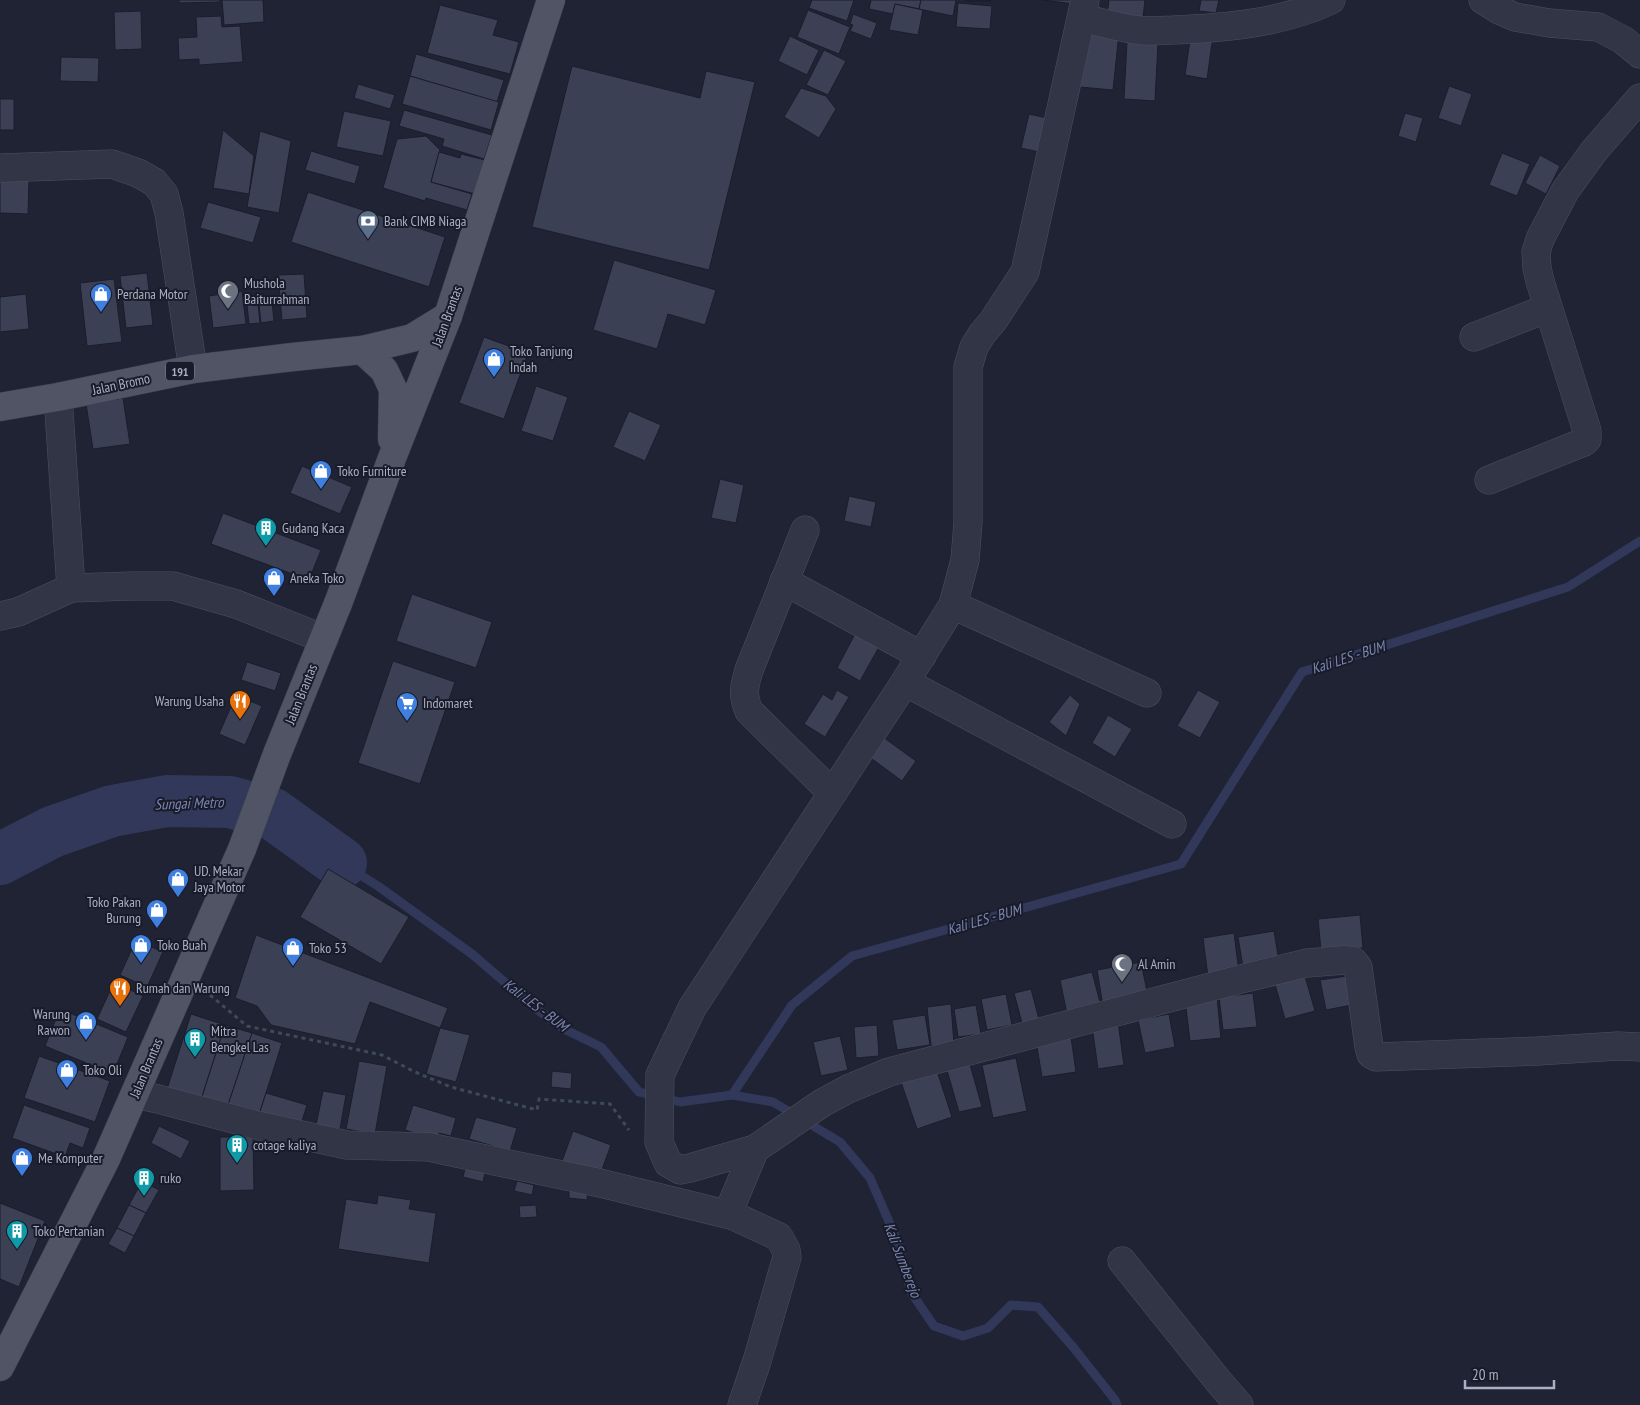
<svg xmlns="http://www.w3.org/2000/svg" width="1640" height="1405" font-family="'PT Sans Narrow',sans-serif">
  <style>
    .lines { fill: none; stroke-linecap: round; stroke-linejoin: round }
    .stream { stroke: #313859; stroke-width: 9 }
    .river { stroke: #313859; stroke-width: 52 }
    .building { fill: #3b4055; stroke: #1a1d2b }
    .street-casing { stroke: #4d5060; stroke-width: 29 }
    .primary-casing { stroke: #3c3f4e; stroke-width: 29 }
    .path { stroke: #3e4b53; stroke-width: 3; stroke-dasharray: 4 4; stroke-linecap: butt }
    .street { stroke: #323545; stroke-width: 28 }
    .primary { stroke: #505465; stroke-width: 28 }
    .labels { text-anchor: middle; dominant-baseline: central; stroke-width: 4; stroke-linejoin: round; paint-order: stroke }
    .shield { fill: #181b29; stroke: #808394; stroke-width: 1 }
    .shield-label { font-size: 12px; font-weight: bold; fill: #acafc2 }
    .poi-label { font-size: 14px; fill: #acafc2; stroke: #181b29; text-anchor: start }
    .street-label { font-size: 14px; fill: #acafc2; stroke: #181b29 }
    .water-label { font-size: 15px; font-style: italic; fill: #7c85af; stroke: #181b29 }
  </style>
  <rect width="100%" height="100%" fill="#1f2334"/>
  <g class="lines">
    <g class="stream">
      <polyline points="341,863 378,886 472,954 535,1008 564,1029 601,1047 639,1092 680,1102 732,1095 773,1102 840,1142 870,1178 897,1240 911,1292 934,1326 963,1336 988,1328 1011,1305 1038,1307 1073,1347 1115,1400 1117,1405"/>
      <polyline points="732,1095 792,1005 852,956 1181,864 1302,672 1568,587 1640,541"/>
    </g>
    <polyline class="river" points="0,859 52,832 112,811 167,801 230,802 273,814 341,863"/>
  </g>
  <g class="building">
    <polygon points="179,0 220,0 220,2 179,3"/>
    <polygon points="222,0 263,0 264,22 224,25"/>
    <polygon points="812,0 854,0 847,21 809,8"/>
    <polygon points="871,0 921,0 919,9 895,4 893,14 869,9"/>
    <polygon points="921,0 956,0 953,16 919,9"/>
    <rect x="965" y="0" width="26" height="1"/>
    <polygon points="1042,0 1084,0 1083,5"/>
    <polygon points="1109,0 1145,0 1142,27 1106,22"/>
    <polygon points="1201,0 1219,0 1216,13 1199,11"/>
    <polygon points="958,3 992,6 990,29 956,27"/>
    <polygon points="895,4 923,10 918,35 889,30"/>
    <polygon points="440,5 498,20 493,35 519,42 510,74 427,53"/>
    <polygon points="808,10 850,27 839,54 797,37"/>
    <polygon points="141,11 142,49 115,50 114,12"/>
    <polygon points="853,14 877,23 871,39 850,31 853,25 850,24"/>
    <polygon points="221,16 222,27 240,26 243,62 199,65 199,59 179,60 178,38 197,37 196,17"/>
    <polygon points="1086,30 1119,33 1113,90 1080,87"/>
    <polygon points="1191,33 1213,36 1207,79 1185,75"/>
    <polygon points="790,36 819,50 807,75 778,61"/>
    <polygon points="1127,41 1158,43 1155,101 1124,99"/>
    <polygon points="824,50 846,61 828,95 806,85"/>
    <polygon points="416,54 504,80 497,102 410,76"/>
    <polygon points="61,57 99,58 98,82 60,81"/>
    <polygon points="572,66 700,98 706,71 755,82 709,270 532,227"/>
    <polygon points="410,76 499,102 491,130 402,104"/>
    <polygon points="358,84 395,95 390,109 354,98"/>
    <polygon points="1449,86 1472,94 1461,126 1438,118"/>
    <polygon points="801,88 826,96 836,109 819,138 784,117"/>
    <rect x="0" y="99" width="14" height="31"/>
    <polygon points="404,110 492,135 484,159 442,146 444,139 399,126"/>
    <polygon points="344,111 391,121 383,156 336,147"/>
    <polygon points="1405,113 1423,118 1416,142 1398,136"/>
    <polygon points="1029,114 1056,120 1048,154 1021,148"/>
    <polygon points="223,130 254,156 249,194 213,188"/>
    <polygon points="260,131 291,141 279,213 247,207"/>
    <polygon points="426,136 440,150 431,182 472,194 467,210 426,198 425,201 383,188 397,139"/>
    <polygon points="311,151 360,166 355,184 305,170"/>
    <polygon points="439,152 460,158 461,154 485,160 475,194 431,182"/>
    <polygon points="1502,153 1530,164 1517,196 1489,185"/>
    <polygon points="1540,155 1560,166 1546,194 1525,183"/>
    <polygon points="0,180 29,180 28,214 0,213"/>
    <polygon points="308,192 445,237 429,287 291,242"/>
    <polygon points="208,202 261,217 253,243 200,228"/>
    <polygon points="614,260 716,290 705,325 668,314 657,349 593,330"/>
    <polygon points="147,273 153,325 126,328 120,276"/>
    <polygon points="304,274 307,318 282,320 278,275"/>
    <polygon points="114,279 122,342 87,346 80,283"/>
    <polygon points="242,291 246,324 213,328 209,296"/>
    <polygon points="26,294 29,329 0,332 0,297"/>
    <polygon points="272,302 274,321 261,323 259,304"/>
    <polygon points="258,304 260,323 249,324 247,305"/>
    <polygon points="484,337 528,353 504,419 459,403"/>
    <polygon points="536,386 568,397 553,441 521,431"/>
    <polygon points="123,398 130,444 93,449 86,404"/>
    <polygon points="629,411 661,425 645,461 613,447"/>
    <polygon points="302,466 352,487 340,514 290,493"/>
    <polygon points="720,479 744,485 736,523 711,518"/>
    <polygon points="849,496 876,502 871,527 844,521"/>
    <polygon points="223,513 321,550 309,580 211,544"/>
    <polygon points="412,594 492,622 476,668 396,641"/>
    <polygon points="855,634 879,647 860,681 837,668"/>
    <polygon points="393,661 455,682 420,784 358,763"/>
    <polygon points="247,662 281,673 275,691 241,680"/>
    <polygon points="837,690 849,697 825,737 804,724 823,694 832,700"/>
    <polygon points="1198,690 1220,702 1200,738 1177,726"/>
    <polygon points="236,695 262,706 245,745 219,734"/>
    <polygon points="1070,695 1080,704 1066,736 1049,722"/>
    <polygon points="1108,715 1132,729 1115,757 1092,743"/>
    <polygon points="883,737 916,761 902,781 868,756"/>
    <polygon points="328,869 409,917 381,964 300,917"/>
    <polygon points="1360,915 1363,948 1321,951 1318,919"/>
    <polygon points="1274,931 1280,967 1244,973 1238,937"/>
    <polygon points="1234,933 1239,972 1208,977 1203,938"/>
    <polygon points="256,935 448,1008 440,1028 370,1002 355,1044 271,1025 257,1006 235,998"/>
    <polygon points="136,940 163,952 147,987 120,975"/>
    <polygon points="1141,962 1148,996 1103,1006 1097,970"/>
    <polygon points="1092,972 1101,1006 1067,1014 1060,980"/>
    <polygon points="1304,973 1315,1011 1285,1019 1274,981"/>
    <polygon points="1347,976 1352,1005 1326,1010 1320,980"/>
    <polygon points="114,982 143,996 126,1032 97,1019"/>
    <polygon points="1031,989 1039,1019 1022,1023 1014,993"/>
    <polygon points="1253,993 1257,1027 1223,1030 1219,997"/>
    <polygon points="1006,994 1012,1025 987,1030 981,999"/>
    <polygon points="1217,997 1221,1038 1190,1041 1185,1000"/>
    <polygon points="951,1004 954,1044 931,1046 927,1007"/>
    <polygon points="976,1005 981,1034 958,1037 954,1009"/>
    <polygon points="60,1009 128,1037 113,1074 45,1046"/>
    <polygon points="191,1014 225,1025 200,1103 166,1092"/>
    <polygon points="1169,1014 1175,1047 1145,1053 1138,1020"/>
    <polygon points="925,1015 930,1045 897,1050 892,1020"/>
    <polygon points="1118,1022 1124,1065 1098,1069 1092,1026"/>
    <polygon points="225,1025 252,1033 226,1111 200,1103"/>
    <polygon points="877,1025 879,1056 856,1058 854,1027"/>
    <polygon points="440,1028 470,1035 456,1082 426,1074"/>
    <polygon points="1070,1030 1076,1072 1042,1077 1035,1035"/>
    <polygon points="252,1033 282,1043 257,1121 226,1111"/>
    <polygon points="840,1036 848,1070 821,1076 813,1042"/>
    <polygon points="39,1056 110,1081 95,1122 24,1098"/>
    <polygon points="1016,1058 1027,1111 993,1118 982,1065"/>
    <polygon points="359,1061 387,1066 375,1134 346,1129"/>
    <polygon points="969,1061 982,1107 959,1112 946,1067"/>
    <polygon points="936,1068 952,1117 917,1129 900,1079"/>
    <polygon points="552,1071 572,1073 571,1089 551,1087"/>
    <polygon points="323,1091 346,1095 340,1129 316,1125"/>
    <polygon points="266,1093 307,1105 298,1134 257,1121"/>
    <polygon points="24,1105 90,1128 83,1148 70,1143 65,1157 12,1138"/>
    <polygon points="413,1105 456,1118 451,1136 439,1133 437,1140 405,1130"/>
    <polygon points="476,1117 517,1128 510,1151 469,1139"/>
    <polygon points="159,1126 190,1141 181,1159 151,1143"/>
    <polygon points="573,1131 611,1145 600,1175 562,1161"/>
    <polygon points="220,1137 253,1137 254,1190 220,1191"/>
    <polygon points="466,1164 486,1168 483,1182 463,1177"/>
    <polygon points="142,1181 159,1190 146,1213 129,1205"/>
    <polygon points="517,1181 534,1185 532,1195 514,1191"/>
    <polygon points="569,1186 588,1187 587,1200 569,1198"/>
    <polygon points="378,1195 411,1200 409,1209 436,1213 429,1263 338,1249 346,1199 377,1204"/>
    <polygon points="0,1203 45,1221 19,1287 0,1279"/>
    <polygon points="129,1205 146,1213 134,1236 117,1228"/>
    <polygon points="536,1205 537,1217 520,1218 519,1206"/>
    <polygon points="117,1228 134,1236 125,1253 108,1244"/>
  </g>
  <g class="lines">
    <g class="street-casing">
      <g id="street">
        <polyline points="1085,0 1025,272 993,321 982,334 974,347 968,367 968,522 965,560 953,605 905,682 692,1008 660,1075 659,1142 668,1163 680,1170 690,1168 755,1149 822,1103 848,1089 889,1072 1241,979 1307,963 1345,960 1353,961 1358,967 1369,1047 1371,1054 1376,1057 1538,1051 1618,1046 1640,1047"/>
        <polyline points="1483,0 1499,10 1515,17 1549,23 1598,27 1623,40 1640,54"/>
        <path d="M1082 18C1100 22 1119 28 1138 30 1149 32 1162 30 1173 30 1226 28 1283 23 1331 0"/>
        <polyline points="0,168 112,164 138,173 154,182 164,194 169,213 193,369"/>
        <polyline points="1474,337 1548,308"/>
        <polyline points="1489,480 1584,442 1587,439 1587,431 1540,281 1537,268 1536,252 1540,239 1565,191 1594,151 1640,98"/>
        <path d="M805 530 749 670C744 687 742 695 749 711L832 793"/>
        <polyline points="784,581 922,656"/>
        <polyline points="71,588 133,586 173,586 236,604 324,639"/>
        <polyline points="953,605 1147,693"/>
        <polyline points="0,616 18,612 71,588 58,397"/>
        <polyline points="905,682 1172,824"/>
        <polyline points="135,1094 158,1099 260,1126 347,1145 429,1147 447,1151 600,1183 734,1216"/>
        <polyline points="1122,1261 1219,1382 1239,1405"/>
        <polyline points="742,1405 757,1361 787,1257 786,1250 779,1237 734,1216 731,1212 731,1206 755,1149"/>
      </g>
    </g>
    <g class="primary-casing">
      <g id="primary">
        <polyline points="362,350 384,370 393,389 392,439"/>
        <polyline points="0,407 58,397 193,369 293,357 362,350 412,338 448,316"/>
        <polyline points="0,1367 106,1159 242,849 277,754 339,601 392,458 448,316 551,0"/>
      </g>
    </g>
    <polyline class="path" points="210,995 247,1026 382,1055 415,1072 451,1087 537,1110 539,1099 610,1104 629,1130"/>
    <use href="#street" class="street"/>
    <use href="#primary" class="primary"/>
  </g>
  <defs>
    <g id="bank-pin" transform="scale(1.125)"><path d="M0 17L-7.5 6A9.5 9.5 0 1 1 7.5 6Z" fill="#5c6f8a" stroke="#181b29"/><path d="M-6-4H6V4H-6ZM0-2.3a2.3 2.3 0 1 0 0 4.6a2.3 2.3 0 1 0 0-4.6Z" fill="#fff"/></g>
    <g id="mosque-pin" transform="scale(1.125)"><path d="M0 17L-7.5 6A9.5 9.5 0 1 1 7.5 6Z" fill="#6b7280" stroke="#181b29"/><path d="M3.5-4.9A6 6 0 1 0 3.5 4.9A5 5 0 1 1 3.5-4.9Z" fill="#fff"/></g>
    <g id="shop-pin" transform="scale(1.125)"><path d="M0 17L-7.5 6A9.5 9.5 0 1 1 7.5 6Z" fill="#3f7fe0" stroke="#181b29"/><path d="M-5-2.5h2.3a2.7 3.5 0 0 1 5.4 0H5L5.5 6h-11ZM-1.5-2.5h3a1.5 2.3 0 0 0-3 0Z" fill="#fff"/></g>
    <g id="building-pin" transform="scale(1.125)"><path d="M0 17L-7.5 6A9.5 9.5 0 1 1 7.5 6Z" fill="#0f9aa8" stroke="#181b29"/><path d="M-4-6H4V6H1V3H-1V6H-4ZM-2.5-4.3h1.7v1.8h-1.7ZM.8-4.3h1.7v1.8H.8ZM-2.5-1h1.7V.8h-1.7ZM.8-1h1.7V.8H.8Z" fill="#fff"/></g>
    <g id="restaurant-pin" transform="scale(1.125)"><path d="M0 17L-7.5 6A9.5 9.5 0 1 1 7.5 6Z" fill="#e8710a" stroke="#181b29"/><path d="M-5-6h1v4h1v-4h1v4h1v-4h1v5L-1.5 .5V6h-2V.5L-5-1ZM5-6V6H3V1.5H1.5Q1.5-4 5-6Z" fill="#fff"/></g>
    <g id="supermarket-pin" transform="scale(1.125)"><path d="M0 17L-7.5 6A9.5 9.5 0 1 1 7.5 6Z" fill="#3f7fe0" stroke="#181b29"/><path d="M-6-5.5h2.5l.6 2H6L4.5 2H-2.5L-4.4-4H-6ZM-1.5 3.2a1.3 1.3 0 1 0 .1 0ZM3 3.2a1.3 1.3 0 1 0 .1 0Z" fill="#fff"/></g>
  </defs>
  <g fill-rule="evenodd">
    <use href="#bank-pin" x="368" y="221"/>
    <use href="#mosque-pin" x="228" y="291"/>
    <use href="#shop-pin" x="101" y="294"/>
    <use href="#shop-pin" x="494" y="359"/>
    <use href="#shop-pin" x="321" y="471"/>
    <use href="#building-pin" x="266" y="528"/>
    <use href="#shop-pin" x="274" y="578"/>
    <use href="#restaurant-pin" x="240" y="701"/>
    <use href="#supermarket-pin" x="407" y="703"/>
    <use href="#shop-pin" x="178" y="879"/>
    <use href="#shop-pin" x="157" y="910"/>
    <use href="#shop-pin" x="141" y="945"/>
    <use href="#shop-pin" x="293" y="948"/>
    <use href="#mosque-pin" x="1122" y="964"/>
    <use href="#restaurant-pin" x="120" y="988"/>
    <use href="#shop-pin" x="86" y="1022"/>
    <use href="#building-pin" x="195" y="1039"/>
    <use href="#shop-pin" x="67" y="1070"/>
    <use href="#building-pin" x="237" y="1145"/>
    <use href="#shop-pin" x="22" y="1158"/>
    <use href="#building-pin" x="144" y="1178"/>
    <use href="#building-pin" x="17" y="1231"/>
  </g>
  <g class="labels">
    <rect class="shield" x="166" y="361.5" width="28" height="19" rx="4"/>
    <g class="shield-label">
      <text x="180" y="371">191</text>
    </g>
    <g class="poi-label">
      <text x="384" y="221">Bank CIMB Niaga</text>
      <text x="244" y="283">Mushola<tspan x="244" dy="16">Baiturrahman</tspan></text>
      <text x="117" y="294">Perdana Motor</text>
      <text x="510" y="351">Toko Tanjung<tspan x="510" dy="16">Indah</tspan></text>
      <text x="337" y="471">Toko Furniture</text>
      <text x="282" y="528">Gudang Kaca</text>
      <text x="290" y="578">Aneka Toko</text>
      <text x="224" y="701" text-anchor="end">Warung Usaha</text>
      <text x="423" y="703">Indomaret</text>
      <text x="194" y="871">UD. Mekar<tspan x="194" dy="16">Jaya Motor</tspan></text>
      <text x="141" y="902" text-anchor="end">Toko Pakan<tspan x="141" dy="16">Burung</tspan></text>
      <text x="157" y="945">Toko Buah</text>
      <text x="309" y="948">Toko 53</text>
      <text x="1138" y="964">Al Amin</text>
      <text x="136" y="988">Rumah dan Warung</text>
      <text x="70" y="1014" text-anchor="end">Warung<tspan x="70" dy="16">Rawon</tspan></text>
      <text x="211" y="1031">Mitra<tspan x="211" dy="16">Bengkel Las</tspan></text>
      <text x="83" y="1070">Toko Oli</text>
      <text x="253" y="1145">cotage kaliya</text>
      <text x="38" y="1158">Me Komputer</text>
      <text x="160" y="1178">ruko</text>
      <text x="33" y="1231">Toko Pertanian</text>
    </g>
    <g class="street-label">
      <text transform="translate(447 316) rotate(-70)">Jalan Brantas</text>
      <text transform="translate(121 384) rotate(-12)">Jalan Bromo</text>
      <text transform="translate(301 694) rotate(-68)">Jalan Brantas</text>
      <text transform="translate(146 1068) rotate(-67)">Jalan Brantas</text>
    </g>
    <g class="water-label">
      <text transform="translate(1348 657) rotate(-18)">Kali LES - BUM</text>
      <text transform="translate(189 803) rotate(-2)">Sungai Metro</text>
      <text transform="translate(984 919) rotate(-16)">Kali LES - BUM</text>
      <text transform="translate(536 1005) rotate(37)">Kali LES - BUM</text>
      <text transform="translate(903 1260) rotate(69)">Kali Sumberejo</text>
    </g>
  </g>
  <path d="M1465 1380v8h89v-8" fill="none" stroke="#acafc2" stroke-width="2.5"/>
  <text x="1472" y="1380" font-size="15" fill="#acafc2" stroke="#181b29" stroke-width="4" paint-order="stroke">20 m</text>
</svg>
